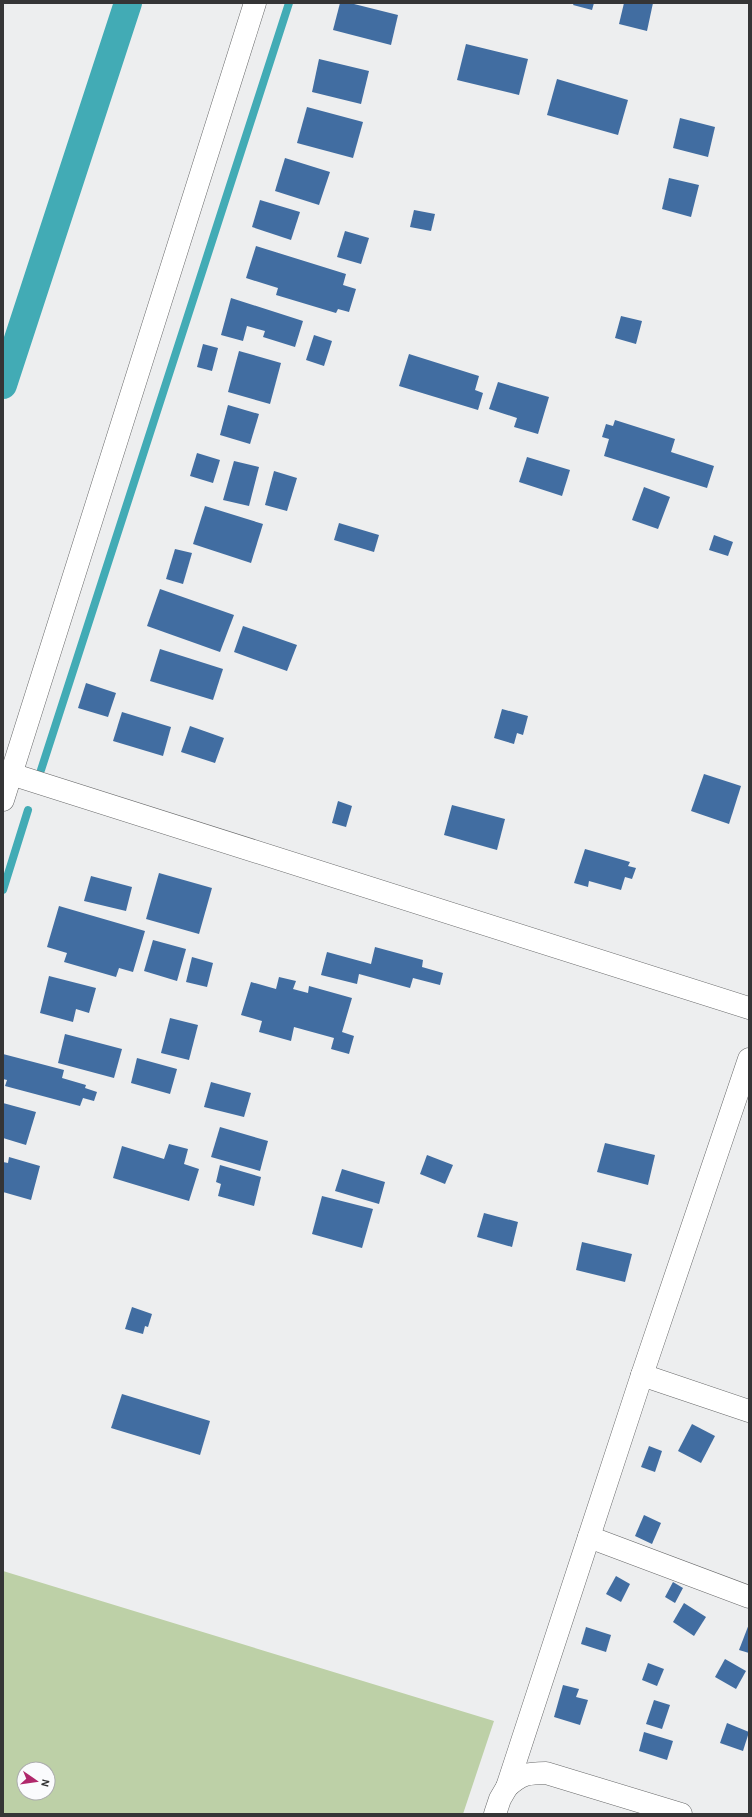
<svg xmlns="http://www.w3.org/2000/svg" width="752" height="1817" font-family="'Alegreya Sans',sans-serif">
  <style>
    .green { fill: #bdd0a7; fill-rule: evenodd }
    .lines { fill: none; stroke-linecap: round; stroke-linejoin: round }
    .stream { stroke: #42abb5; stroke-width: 8 }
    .canal { stroke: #42abb5; stroke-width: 28 }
    .building { fill: #416da1 }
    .minor-casing { stroke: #68696a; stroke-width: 23 }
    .minor { stroke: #fff; stroke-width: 22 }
  </style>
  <rect width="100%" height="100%" fill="#edeeef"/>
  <path class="green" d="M3 1571 494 1721 463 1814H3ZM24 1769H48V1793H24Z"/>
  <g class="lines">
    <g class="stream">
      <polyline points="41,770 289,3"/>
      <polyline points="3,890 28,810"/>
    </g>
    <polyline class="canal" points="3,385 128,3"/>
  </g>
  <g class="building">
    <polygon points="340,3 350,3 398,15 391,45 333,30"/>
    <polygon points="574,3 594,3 592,10 573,5"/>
    <polygon points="624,3 653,3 647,31 619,24"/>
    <polygon points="466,44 528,59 519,95 457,80"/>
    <polygon points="319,59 369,71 361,104 312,92"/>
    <polygon points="557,79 628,100 618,135 547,115"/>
    <polygon points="307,107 363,122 353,158 297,143"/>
    <polygon points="680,118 715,127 708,157 673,148"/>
    <polygon points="285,158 330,172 319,205 275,191"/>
    <polygon points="669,178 699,185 691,217 662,209"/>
    <polygon points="260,200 300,212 291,240 252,227"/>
    <polygon points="414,210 435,214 431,231 410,227"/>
    <polygon points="345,231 369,238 361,264 337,257"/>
    <polygon points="256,246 346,274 343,285 356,289 349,312 338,309 336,313 276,295 278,288 246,278"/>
    <polygon points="231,298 303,321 295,347 263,337 265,331 247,326 243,341 221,335"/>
    <polygon points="621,316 642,321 636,344 615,338"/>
    <polygon points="314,335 332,341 324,366 306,360"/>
    <polygon points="203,344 218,348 212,371 197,367"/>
    <polygon points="239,351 281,363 270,404 228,392"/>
    <polygon points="409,354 479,376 475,390 483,393 478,410 399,386"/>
    <polygon points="498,382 549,397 538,434 514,427 517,418 489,409"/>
    <polygon points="228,405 259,414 250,444 220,435"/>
    <polygon points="615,420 675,439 671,452 714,466 707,488 604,456 609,439 602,437 606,424 613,426"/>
    <polygon points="197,453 220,460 213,483 190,476"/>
    <polygon points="527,457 570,470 562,496 519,482"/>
    <polygon points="234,461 259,467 249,506 223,500"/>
    <polygon points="274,471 297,478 287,511 265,505"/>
    <polygon points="644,487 670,497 658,529 632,520"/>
    <polygon points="205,506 263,524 251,563 193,544"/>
    <polygon points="339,523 379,535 374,552 334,540"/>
    <polygon points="714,535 733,542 728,556 709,550"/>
    <polygon points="175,549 192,553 183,584 166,579"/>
    <polygon points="160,589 234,615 220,652 147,626"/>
    <polygon points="243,626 297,645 287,671 234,652"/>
    <polygon points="160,649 223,669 213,700 150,681"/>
    <polygon points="86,683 116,693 108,717 78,708"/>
    <polygon points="502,709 528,716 523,735 517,733 514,744 494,738"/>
    <polygon points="122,712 171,727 163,756 113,741"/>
    <polygon points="190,726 224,738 215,763 181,752"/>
    <polygon points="704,774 741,786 729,824 691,811"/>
    <polygon points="338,801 352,806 346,827 332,823"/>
    <polygon points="452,805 505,819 497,850 444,835"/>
    <polygon points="585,849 630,862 628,866 636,868 632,879 625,877 621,890 589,881 588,887 574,883"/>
    <polygon points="159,873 212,888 199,934 146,919"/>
    <polygon points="91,876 132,887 126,911 84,901"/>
    <polygon points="59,906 145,931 133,972 119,968 116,977 64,962 67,953 47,947"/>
    <polygon points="153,940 186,949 177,981 144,971"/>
    <polygon points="375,947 423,960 422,967 443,973 440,985 413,978 410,988 359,974 357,984 321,975 327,952 371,964"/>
    <polygon points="192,957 213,963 207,987 186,982"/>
    <polygon points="49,976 96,988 89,1013 76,1009 73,1022 40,1013"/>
    <polygon points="279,977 296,981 293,989 308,993 309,986 352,998 342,1032 354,1036 349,1054 331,1049 334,1038 294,1027 291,1041 259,1032 262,1021 241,1015 251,982 276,989"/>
    <polygon points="170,1018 198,1025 189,1060 161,1053"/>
    <polygon points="65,1034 122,1049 114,1078 58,1063"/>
    <polygon points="3,1054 64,1070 62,1078 86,1085 85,1088 97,1092 94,1101 83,1098 80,1106 5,1086 7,1080 3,1079"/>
    <polygon points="137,1058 177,1069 170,1094 131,1083"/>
    <polygon points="211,1082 251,1093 244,1117 204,1107"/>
    <polygon points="3,1103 36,1112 26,1145 3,1138"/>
    <polygon points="220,1127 268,1141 260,1171 211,1157"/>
    <polygon points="605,1143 655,1155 648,1185 597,1172"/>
    <polygon points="169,1144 188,1149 184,1164 199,1169 189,1201 113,1178 122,1146 164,1159"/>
    <polygon points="427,1155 453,1165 445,1184 420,1174"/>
    <polygon points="9,1157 40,1166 31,1200 3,1192 3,1162 8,1163"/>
    <polygon points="220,1165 261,1177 254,1206 218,1196 221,1184 216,1182"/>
    <polygon points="342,1169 385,1182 379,1204 335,1191"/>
    <polygon points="322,1196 373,1209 362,1248 312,1234"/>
    <polygon points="484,1213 518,1222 512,1247 477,1237"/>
    <polygon points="582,1242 632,1254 625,1282 576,1270"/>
    <polygon points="132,1307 152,1314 148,1327 145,1326 143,1334 125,1329"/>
    <polygon points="122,1394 210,1421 200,1455 111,1428"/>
    <polygon points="692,1424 715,1436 701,1463 678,1451"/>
    <polygon points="649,1446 662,1451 655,1472 641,1467"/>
    <polygon points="644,1515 661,1523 652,1544 635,1536"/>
    <polygon points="616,1576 630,1584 621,1602 606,1594"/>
    <polygon points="673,1582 683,1588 675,1603 665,1597"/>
    <polygon points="684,1603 706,1617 694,1636 673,1622"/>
    <polygon points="749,1624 749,1653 739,1650"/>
    <polygon points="586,1627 611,1635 606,1652 581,1644"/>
    <polygon points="725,1659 746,1671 736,1689 715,1677"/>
    <polygon points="648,1663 664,1669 657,1686 642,1680"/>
    <polygon points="563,1685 579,1689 576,1697 588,1700 580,1725 554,1717"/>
    <polygon points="654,1700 670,1705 662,1729 646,1724"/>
    <polygon points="727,1723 749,1732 743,1751 720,1743"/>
    <polygon points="644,1732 673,1741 667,1760 639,1751"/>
  </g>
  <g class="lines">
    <g class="minor-casing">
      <g id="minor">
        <polyline points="3,774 11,774 749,1008"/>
        <polyline points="3,800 255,3"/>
        <polyline points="642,1375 749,1411"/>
        <polyline points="589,1537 749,1597"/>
        <path d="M507 1787C521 1774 528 1773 546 1773L681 1814"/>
        <polyline points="495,1814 500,1799 507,1787 642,1375 749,1059"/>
      </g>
    </g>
    <use href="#minor" class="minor"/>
  </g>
  <rect width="752" height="1817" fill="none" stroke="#353536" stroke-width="8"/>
  <g transform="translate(36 1781) rotate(103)"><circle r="19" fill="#fafbfd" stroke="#abacad"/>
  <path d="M0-3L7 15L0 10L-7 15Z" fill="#b0286b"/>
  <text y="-6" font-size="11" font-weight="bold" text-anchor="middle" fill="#353536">N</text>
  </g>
</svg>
